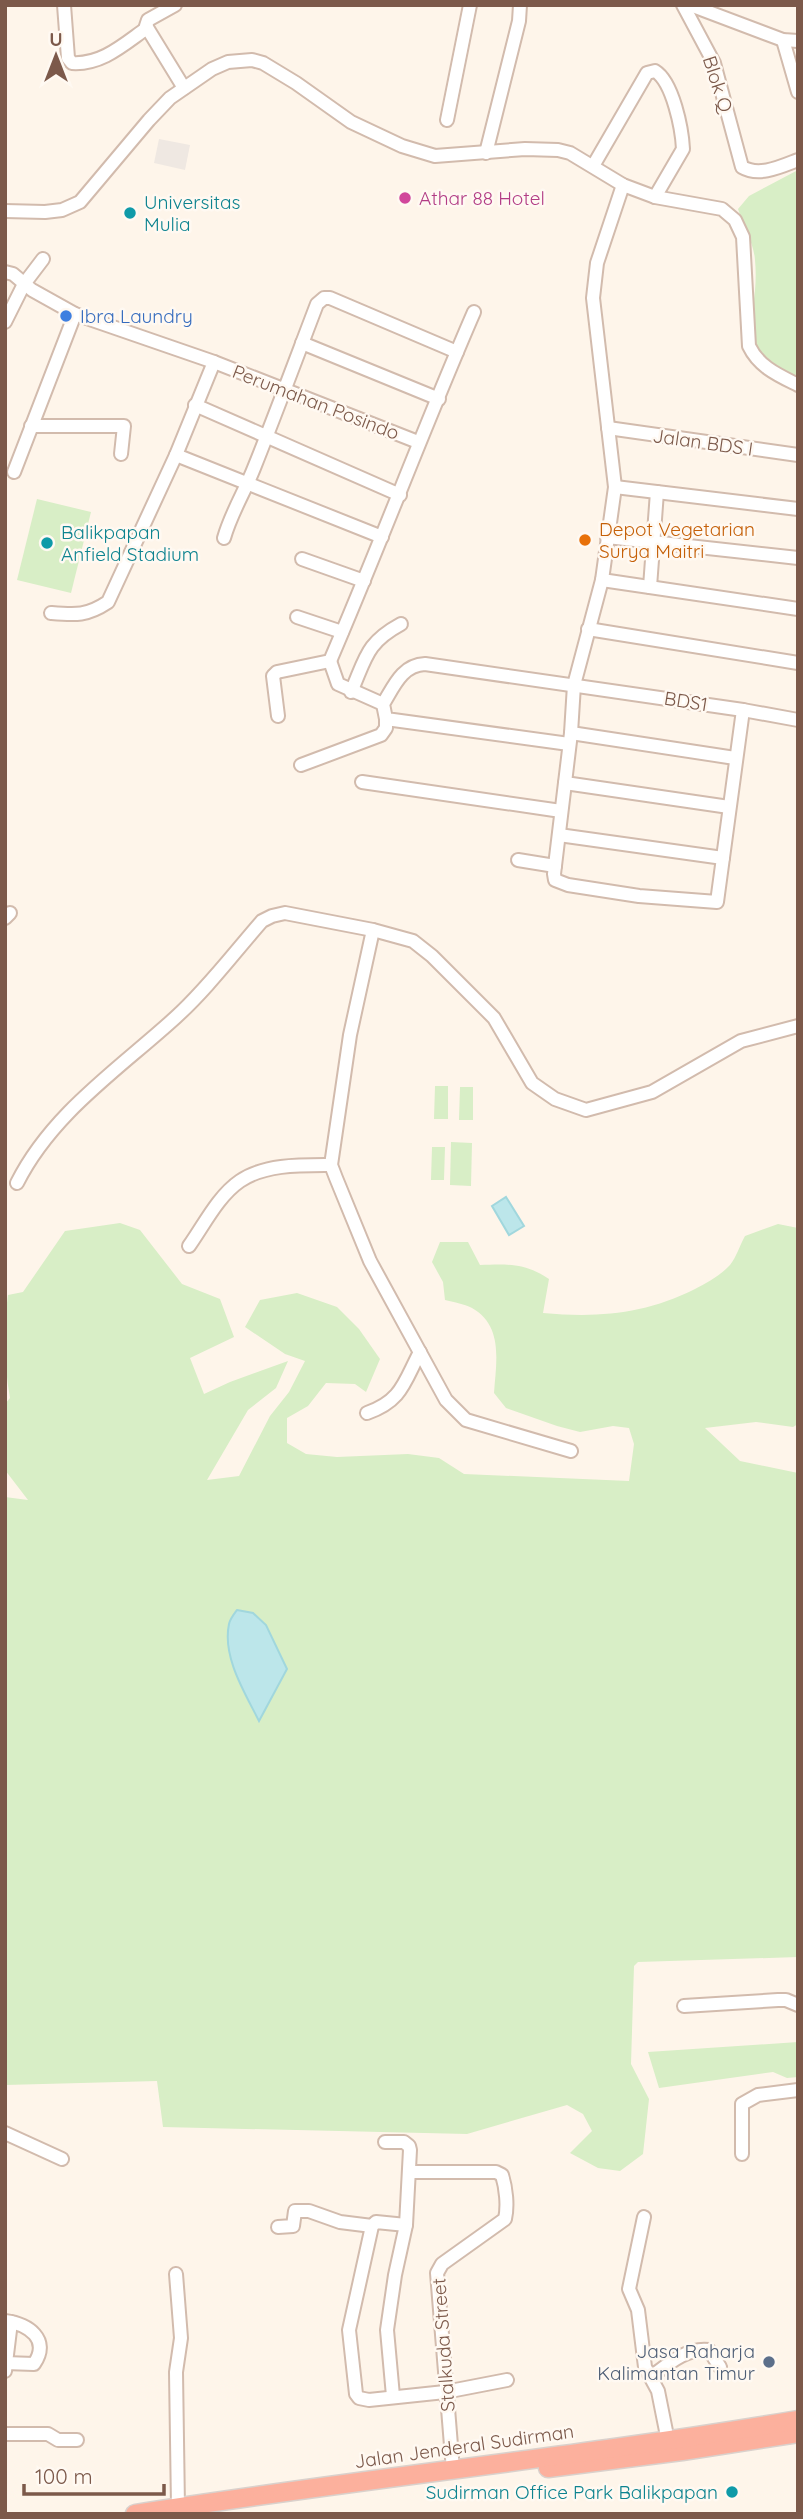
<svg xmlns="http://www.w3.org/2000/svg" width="803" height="2519" font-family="Quicksand,sans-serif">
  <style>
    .industrial { fill: #efe8e2 }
    .green { fill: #d8eec6 }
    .water { fill: #bce6ea; stroke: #a1d7dd; stroke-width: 2 }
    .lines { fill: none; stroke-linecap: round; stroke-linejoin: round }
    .minor-casing { stroke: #d2bbad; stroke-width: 16 }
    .highway-casing { stroke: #dad1cc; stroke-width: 21 }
    .minor { stroke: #fff; stroke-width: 12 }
    .highway { stroke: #fcb09d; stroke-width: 18 }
    .hotel-dot { fill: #d1479c; stroke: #fff9f2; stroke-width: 2.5 }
    .culture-dot { fill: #0f9aa8; stroke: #fff9f2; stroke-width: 2.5 }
    .shop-dot { fill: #3f7fe0; stroke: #fff9f2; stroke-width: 2.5 }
    .food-dot { fill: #e8710a; stroke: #fff9f2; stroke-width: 2.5 }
    .service-dot { fill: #5c6f8a; stroke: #fff9f2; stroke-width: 2.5 }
    .labels { text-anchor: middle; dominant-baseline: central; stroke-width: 5; stroke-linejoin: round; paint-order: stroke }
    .street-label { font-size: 19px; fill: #7c594a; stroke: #fff9f2 }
    .hotel-label { font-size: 19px; fill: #b23c85; stroke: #fff9f2; text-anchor: start }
    .culture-label { font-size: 19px; fill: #0d838f; stroke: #fff9f2; text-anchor: start }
    .shop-label { font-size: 19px; fill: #366cbe; stroke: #fff9f2; text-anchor: start }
    .food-label { font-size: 19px; fill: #c56008; stroke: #fff9f2; text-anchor: start }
    .service-label { font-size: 19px; fill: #4e5e75; stroke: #fff9f2; text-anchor: end }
  </style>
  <rect width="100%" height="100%" fill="#fef5ea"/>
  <polygon class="industrial" points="159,139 190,145 185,170 154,163"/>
  <g class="green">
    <path d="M798 170V379C725 337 761 324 755 260 754 244 743 225 738 209L749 196Z"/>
    <polygon points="37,499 91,512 71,593 17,580"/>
    <polygon points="435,1086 448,1086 448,1119 434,1119"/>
    <polygon points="460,1087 473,1087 473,1120 459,1120"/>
    <polygon points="451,1142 472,1143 471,1186 450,1185"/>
    <polygon points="432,1147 445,1147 444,1180 431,1180"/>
    <path d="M120 1223 140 1230 182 1284 220 1299 234 1337 190 1358 204 1394 230 1382 288 1361 276 1388 248 1410 207 1480 239 1476 270 1416 289 1392 305 1361 285 1354 245 1327 260 1300 297 1293 337 1307 359 1329 380 1359 366 1392 355 1384 326 1383 308 1406 287 1418V1443L306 1454 337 1457 408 1454 439 1458 464 1474 629 1481 634 1444 629 1428 613 1426 580 1432 557 1426 506 1408 494 1393C496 1363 504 1326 472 1308 464 1304 453 1302 445 1300L443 1282 432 1262 440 1242H468L480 1265C508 1264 525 1263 549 1279L543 1313C599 1318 645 1314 695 1289 707 1283 721 1275 730 1265 736 1258 740 1245 745 1236L778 1224 798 1228V1424L793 1427 756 1422 705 1428 740 1461 798 1473V1957L638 1962 634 1966 631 2064 649 2099 643 2154 620 2171 598 2168 570 2153 592 2131 583 2114 567 2105 467 2134 163 2127 157 2081 5 2085V1497L28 1500 5 1470V1404L10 1398C4 1364 3 1330 8 1295L23 1292 65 1231Z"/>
    <polygon points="798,2042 798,2077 787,2078 773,2072 659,2088 648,2052"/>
  </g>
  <g class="water">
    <polygon points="506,1197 524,1226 509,1235 492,1206"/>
    <path d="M237 1610 253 1613 266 1625 287 1669 259 1721C245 1693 222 1657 229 1624 230 1619 234 1614 237 1610Z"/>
  </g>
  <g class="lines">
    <g class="minor-casing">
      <g id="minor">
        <path d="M64 5 68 58 72 63C102 65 124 44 147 28"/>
        <polyline points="175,5 148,20 146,26 184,88"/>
        <path d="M683 5 714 63 742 167C759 177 780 167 798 160"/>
        <polyline points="690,5 783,40 798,41"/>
        <polyline points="783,40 798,92"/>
        <polyline points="447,120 470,5"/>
        <polyline points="486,153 519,21 520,5"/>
        <path d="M593 166 647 73 655 71C673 82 682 129 683 149L655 197"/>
        <polyline points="623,185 597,263 593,298 615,487 602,580 574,685 571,733 554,874 555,880 568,885 639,896 717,902 743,710"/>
        <path d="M5 211 45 212 62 210 80 202 149 120 170 98 212 69 228 62 252 60 263 63 296 83 351 122 402 146 435 156 525 149 558 150 570 153 623 185 655 197 722 209 735 220 743 237 749 346C759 367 778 375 798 385"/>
        <polyline points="5,272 13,274 32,290 75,314 214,362 418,442"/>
        <polyline points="5,322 24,284 43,259"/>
        <polyline points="302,343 439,399"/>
        <polyline points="195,405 400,495"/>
        <polyline points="31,426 124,426 121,454"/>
        <polyline points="608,428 798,455"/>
        <polyline points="176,455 382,537"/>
        <polyline points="14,472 75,314"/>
        <polyline points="615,487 798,509"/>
        <polyline points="607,537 798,558"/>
        <path d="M224 538C231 513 245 491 254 468 276 413 296 359 317 304L324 298H330L457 352"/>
        <polyline points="302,559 364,581"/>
        <polyline points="602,580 798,609"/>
        <polyline points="650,587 657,492"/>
        <path d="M51 613C76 615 87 616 108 602L176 455 214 362"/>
        <polyline points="297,617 342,632"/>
        <polyline points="588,629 798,663"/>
        <polyline points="330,661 338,684 383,704"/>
        <path d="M351 692C366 658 366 643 401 624"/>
        <path d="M278 716 273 676 277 672 330 661C380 545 424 427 474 312"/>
        <polyline points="571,733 735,758"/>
        <path d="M569 744 386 719 383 704C394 686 402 665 425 664L743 710 798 720"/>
        <polyline points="301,765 381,735 386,728 386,719"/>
        <polyline points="362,782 561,811"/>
        <polyline points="565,783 729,807"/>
        <polyline points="559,835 723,858"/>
        <polyline points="518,860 555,866"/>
        <polyline points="5,918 10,913"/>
        <polyline points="373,930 350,1035 331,1165 336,1178 370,1261 446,1400 466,1420 571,1451"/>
        <path d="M17 1183C52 1113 119 1069 176 1017 207 989 234 953 262 921L272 916 285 913 373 930 413 941 432 956 494 1018 532 1083 555 1099 586 1110 652 1092 741 1041 798 1026"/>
        <path d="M189 1246C204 1225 218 1196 240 1181 265 1164 301 1165 331 1165"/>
        <path d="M367 1413C402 1401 404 1382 420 1352"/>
        <polyline points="684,2006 778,2000 786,2000 798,2005"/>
        <polyline points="5,2133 62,2159"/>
        <polyline points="385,2142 404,2142 409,2146 410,2150 406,2225 395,2275 387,2330 393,2396"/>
        <polyline points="742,2154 742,2104 758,2095 798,2090"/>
        <path d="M409 2172H496L502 2175C506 2188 508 2206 505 2219L442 2264 437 2273 453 2470"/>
        <polyline points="644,2217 629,2289 638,2310 645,2367 658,2391 668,2441"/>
        <polyline points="406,2225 376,2222 372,2226 349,2330 356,2394 359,2398 369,2400 445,2392 507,2380"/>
        <polyline points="278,2227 293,2226 295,2211 309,2211 340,2222 372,2226"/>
        <polyline points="176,2274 181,2338 176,2372 178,2507"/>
        <path d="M5 2321C28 2324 51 2339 34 2364L5 2363"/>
        <polyline points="5,2371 11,2322"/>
        <path d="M651 2377C667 2365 687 2347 709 2350L720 2367"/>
        <polyline points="5,2434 48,2434 58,2440 77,2440"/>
      </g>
    </g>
    <g class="highway-casing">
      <g id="highway">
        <polyline points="548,2468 682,2451 798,2433"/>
        <path d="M135 2514C356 2479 578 2457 798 2420"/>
      </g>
    </g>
    <use href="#minor" class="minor"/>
    <use href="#highway" class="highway"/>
  </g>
  <circle class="hotel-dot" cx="405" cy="198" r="7"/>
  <g class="culture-dot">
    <circle cx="130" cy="213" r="7"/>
    <circle cx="47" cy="543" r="7"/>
    <circle cx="732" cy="2492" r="7"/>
  </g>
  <circle class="shop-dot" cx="66" cy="316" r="7"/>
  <circle class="food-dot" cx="585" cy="540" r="7"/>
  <circle class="service-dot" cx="769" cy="2362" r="7"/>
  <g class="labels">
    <g class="street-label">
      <text transform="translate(718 84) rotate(72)">Blok Q</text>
      <text transform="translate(316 402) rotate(21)">Perumahan Posindo</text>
      <text transform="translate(703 442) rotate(8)">Jalan BDS I</text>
      <text transform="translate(686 701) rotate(9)">BDS1</text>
      <text transform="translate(443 2345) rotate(-94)">Stalkuda Street</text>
      <text transform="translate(464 2446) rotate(-8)">Jalan Jenderal Sudirman</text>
    </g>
    <g class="hotel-label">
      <text x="419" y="198">Athar 88 Hotel</text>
    </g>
    <g class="culture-label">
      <text x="144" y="202">Universitas<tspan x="144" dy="22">Mulia</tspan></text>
      <text x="61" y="532">Balikpapan<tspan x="61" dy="22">Anfield Stadium</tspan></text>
      <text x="718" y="2492" text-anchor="end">Sudirman Office Park Balikpapan</text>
    </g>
    <g class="shop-label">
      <text x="80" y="316">Ibra Laundry</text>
    </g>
    <g class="food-label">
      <text x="599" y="529">Depot Vegetarian<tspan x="599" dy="22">Surya Maitri</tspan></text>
    </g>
    <g class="service-label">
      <text x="755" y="2351">Jasa Raharja<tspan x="755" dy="22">Kalimantan Timur</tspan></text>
    </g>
  </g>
  <rect width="803" height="2519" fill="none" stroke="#7c594a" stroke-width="14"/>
  <g transform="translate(56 56)" stroke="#fff9f2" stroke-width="5" paint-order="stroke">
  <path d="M0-5L12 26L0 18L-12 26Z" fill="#7c594a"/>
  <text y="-10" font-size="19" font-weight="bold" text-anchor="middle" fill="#7c594a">U</text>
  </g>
  <path d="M24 2484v10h140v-10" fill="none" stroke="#7c594a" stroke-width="3.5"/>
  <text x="35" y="2484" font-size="21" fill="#7c594a" stroke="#fff9f2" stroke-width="5" paint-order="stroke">100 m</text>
</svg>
